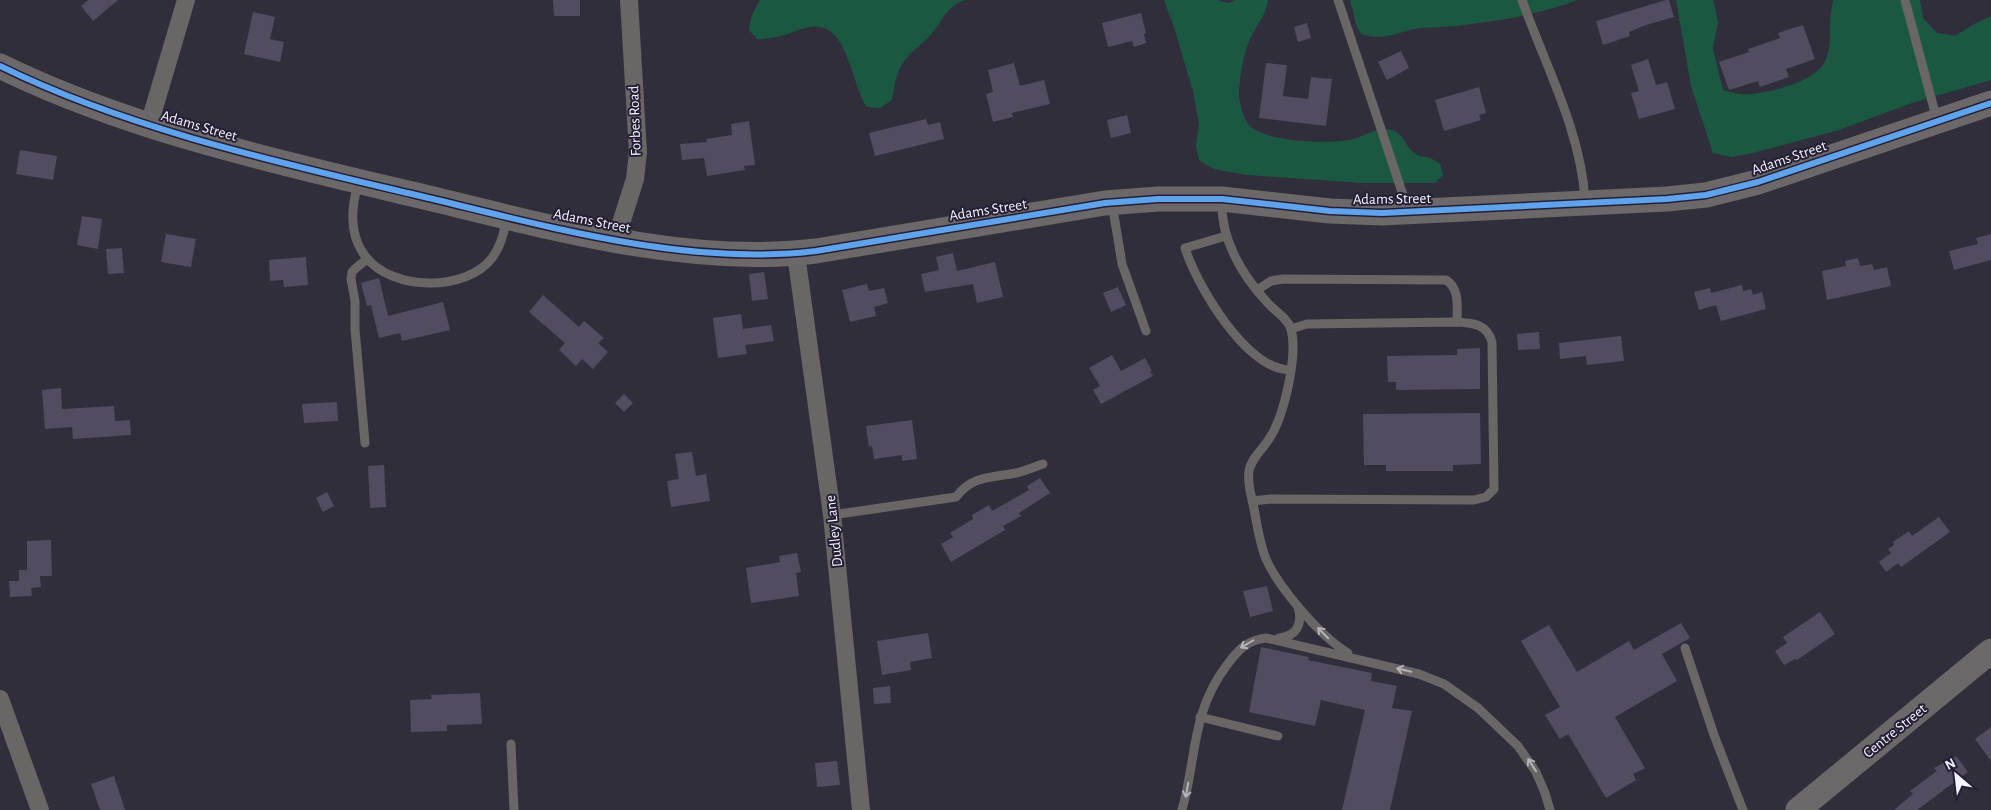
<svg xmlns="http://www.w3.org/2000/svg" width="1991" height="810" font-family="'Alegreya Sans',sans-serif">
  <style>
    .green { fill: #1b5842 }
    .building { fill: #514c60 }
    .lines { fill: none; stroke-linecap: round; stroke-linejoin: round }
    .lane { stroke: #696665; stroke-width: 9 }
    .street { stroke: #696665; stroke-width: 18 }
    .secondary { stroke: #6c6869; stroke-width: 25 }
    .cycleway-casing { stroke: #251f36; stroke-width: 9 }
    .cycleway { stroke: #60a3ed; stroke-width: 6 }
    .oneway { stroke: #b5b3b9 }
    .labels { text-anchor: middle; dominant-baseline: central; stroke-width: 4; stroke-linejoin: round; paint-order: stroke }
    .street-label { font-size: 15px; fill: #f4f2fe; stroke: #251f36 }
  </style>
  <rect width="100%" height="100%" fill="#312e3b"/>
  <g class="green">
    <path d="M760 0H965C944 8 946 17 933 32 925 43 910 51 903 63 896 73 894 88 892 100L880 108 867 107C851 84 848 20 810 27 798 29 788 35 776 37 770 38 764 39 757 39L749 30C750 18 754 10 760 0Z"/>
    <path d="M1164 0H1218L1228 3 1235 0H1268C1265 18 1256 25 1249 41 1243 57 1240 76 1239 93 1239 103 1244 122 1252 128 1273 142 1325 144 1350 140 1360 138 1376 128 1386 129 1406 131 1402 145 1416 154 1419 157 1422 156 1427 157 1431 158 1436 161 1440 164L1443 175 1435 183H1363L1247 175 1214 169 1199 160 1196 146 1199 124 1193 91 1174 27Z"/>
    <path d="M1350 0H1577C1539 15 1497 21 1456 26 1445 27 1433 27 1421 28 1400 31 1382 42 1361 34L1356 24Z"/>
    <path d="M1676 0H1713L1718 21 1713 49 1723 90C1732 93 1741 95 1750 94 1770 93 1817 81 1825 61 1832 46 1829 38 1830 23 1830 15 1832 8 1833 0H1920L1923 18 1937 33 1955 36 1974 24 1991 16V80L1912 103 1836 131 1753 153 1731 157 1713 153 1691 86Z"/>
  </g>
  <g class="building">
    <polygon points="88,0 118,0 93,21 81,6"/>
    <polygon points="553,0 580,0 580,16 554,16"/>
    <polygon points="1666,0 1669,0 1674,17 1643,26 1629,32 1630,36 1603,45 1596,21"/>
    <polygon points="253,12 275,17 270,39 284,42 280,62 244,54"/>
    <polygon points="1141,13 1146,33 1144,34 1146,43 1134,47 1132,41 1108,47 1102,23"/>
    <polygon points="1307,23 1311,38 1298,42 1294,27"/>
    <polygon points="1803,25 1815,59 1786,69 1789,77 1760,87 1758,81 1729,90 1719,62 1749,52 1748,49 1780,38 1778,33"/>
    <polygon points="1401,51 1409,68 1387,80 1378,62"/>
    <polygon points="1648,59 1656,85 1667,82 1675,109 1639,119 1631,93 1639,91 1631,65"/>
    <polygon points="1014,63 1020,86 1044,80 1050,104 1012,113 1013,117 993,122 986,94 993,92 988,70"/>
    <polygon points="1266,63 1287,65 1283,96 1308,99 1311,77 1332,79 1326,126 1259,118"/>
    <polygon points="1479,87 1486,113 1479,115 1481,120 1444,131 1435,100"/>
    <polygon points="1127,115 1131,133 1111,138 1107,120"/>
    <polygon points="926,119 928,125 940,122 944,139 875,156 869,133"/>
    <polygon points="749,121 755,165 744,166 745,170 707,176 704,158 682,160 680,144 707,142 706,139 732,135 731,124"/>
    <polygon points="20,150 57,156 53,180 16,174"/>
    <polygon points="82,216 102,219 98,249 77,245"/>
    <polygon points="166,234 196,239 191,267 161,262"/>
    <polygon points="1991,234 1991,260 1954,270 1949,251 1978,244 1976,238"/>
    <polygon points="122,248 124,273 108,274 106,249"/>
    <polygon points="953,253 957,271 995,262 1003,297 977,303 973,284 925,292 921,274 939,270 936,257"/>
    <polygon points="306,257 308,285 284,287 283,280 270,281 269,260"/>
    <polygon points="1858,258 1860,266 1872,264 1874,270 1887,267 1891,286 1827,300 1822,271 1846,266 1845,261"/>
    <polygon points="764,272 768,299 752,301 749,274"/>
    <polygon points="379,278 388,316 443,302 450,330 402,341 400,333 379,338 371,305 367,306 361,283"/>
    <polygon points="867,284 869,291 884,288 888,303 874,307 876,316 850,322 842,290"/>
    <polygon points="1742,285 1743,291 1751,289 1753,295 1762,292 1766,309 1721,321 1716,305 1699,310 1694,292 1710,288 1711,293"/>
    <polygon points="1118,287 1126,305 1111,312 1103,293"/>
    <polygon points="543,295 579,327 584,321 604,338 598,343 608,352 593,369 582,359 576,366 559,350 565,343 529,312"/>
    <polygon points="741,314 743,329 771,325 774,341 745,345 747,354 718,358 713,318"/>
    <polygon points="1539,332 1540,349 1518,350 1517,334"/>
    <polygon points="1621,336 1624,361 1587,365 1586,356 1560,359 1559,343"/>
    <polygon points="1480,348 1480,389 1396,390 1396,382 1388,382 1387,356 1457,355 1457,349"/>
    <polygon points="1112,355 1121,371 1145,358 1152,371 1150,372 1153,376 1101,404 1093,390 1100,386 1089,368"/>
    <polygon points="61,388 62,409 114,406 115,421 130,420 131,435 73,439 72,427 45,429 42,390"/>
    <polygon points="624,394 633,403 624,412 615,403"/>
    <polygon points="337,402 338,421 304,423 302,404"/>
    <polygon points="1480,413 1481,464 1453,465 1453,471 1386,471 1386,465 1364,465 1363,414"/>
    <polygon points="912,420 917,459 902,461 902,455 874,459 872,446 869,447 866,426"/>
    <polygon points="692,452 696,476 706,474 710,501 671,507 667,481 679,479 675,454"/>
    <polygon points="384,465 386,507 370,508 368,466"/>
    <polygon points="1040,478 1050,493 1019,513 1021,516 1003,526 1005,530 951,562 941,544 953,537 950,533 973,519 972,515 989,505 992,511 1029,490 1027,486"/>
    <polygon points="327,492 334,506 323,512 316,498"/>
    <polygon points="1939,517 1950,532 1901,567 1898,563 1886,572 1879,562 1891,553 1888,549 1894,545 1893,542 1909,531 1912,536"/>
    <polygon points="51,540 52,576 40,576 41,587 31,588 32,596 10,597 9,581 19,581 19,570 27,570 27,541"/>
    <polygon points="797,553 801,572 796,573 799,596 751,603 746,568 780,562 779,556"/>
    <polygon points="1267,586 1273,611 1250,617 1243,591"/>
    <polygon points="1820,612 1835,634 1797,660 1795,659 1784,665 1775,651 1787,643 1783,637"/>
    <polygon points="1681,623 1690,638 1662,654 1677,681 1615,717 1645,768 1633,774 1636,780 1606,798 1568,734 1560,739 1545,715 1560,707 1521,641 1549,625 1577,672 1629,641 1634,650"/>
    <polygon points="928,633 932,658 910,662 911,670 882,675 877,641"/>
    <polygon points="1261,647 1309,657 1308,660 1372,673 1371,681 1397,686 1392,708 1412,711 1390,810 1342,810 1365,710 1321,700 1315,726 1249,712"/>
    <polygon points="890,686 891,703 874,704 873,688"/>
    <polygon points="480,693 482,724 447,725 447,731 411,732 410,700 432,699 431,695"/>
    <polygon points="1991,727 1991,761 1975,739"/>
    <polygon points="1956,756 1968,772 1917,810 1894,810 1913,794 1910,791 1937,771 1934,768"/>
    <polygon points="837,761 840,785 817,787 815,763"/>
    <polygon points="114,776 125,810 100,810 91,784"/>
  </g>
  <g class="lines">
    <g class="lane">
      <polyline points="1338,0 1408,210"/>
      <path d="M1522 0C1545 65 1581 131 1585 200"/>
      <polyline points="1905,0 1937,120"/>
      <path d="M358 184C351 208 349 236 366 257 392 291 466 292 492 258 501 246 504 232 507 218"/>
      <path d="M1222 200C1220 237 1241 274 1266 301 1273 310 1288 318 1291 329 1298 356 1284 417 1269 439 1263 449 1251 458 1249 471 1247 482 1251 494 1253 504 1257 523 1259 542 1266 559 1279 588 1321 637 1348 653"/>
      <polyline points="1112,203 1122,264 1146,331"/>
      <path d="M1226 236 1185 248C1197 286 1246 369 1290 370"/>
      <path d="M1257 290 1271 281 1283 279 1446 280C1460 288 1457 308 1457 322"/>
      <polyline points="365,443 355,329 355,301 351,279 352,272 356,268 367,259"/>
      <path d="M1252 501 1271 499 1474 500 1486 497 1494 489 1492 342C1487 324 1473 323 1457 322L1307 324 1291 329"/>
      <path d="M832 515 956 497C973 475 991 478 1016 473 1025 471 1034 467 1043 464"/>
      <path d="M1279 638C1297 636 1303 624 1298 607"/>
      <polyline points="1685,648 1714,735 1743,810"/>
      <polyline points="1200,717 1278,736"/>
      <polyline points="511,744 514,810"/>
      <path d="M1182 810C1197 757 1191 712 1227 665 1238 650 1247 640 1266 638L1419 674 1444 684 1478 708 1518 746 1536 772 1545 793 1550 810"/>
    </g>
    <g class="street">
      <polyline points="149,125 186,0"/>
      <polyline points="616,239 635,179 638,152 629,0"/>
      <polyline points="796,254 832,515 861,810"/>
      <polyline points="0,699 40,810"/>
    </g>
    <g class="secondary">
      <path d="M0 66C128 129 277 162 416 195 543 225 685 267 816 251L1105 203 1158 199H1222L1330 211 1382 213 1667 199 1706 195 1758 182 1991 103"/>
      <polyline points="1798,810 1991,651"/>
    </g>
    <g class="cycleway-casing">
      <path id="cycleway" d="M0 66C128 129 277 162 416 195 543 225 685 267 816 251L1105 203 1158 199H1222L1330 211 1382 213 1667 199 1706 195 1758 182 1991 103"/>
    </g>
    <use href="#cycleway" class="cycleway"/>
  </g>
  <defs><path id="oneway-shaft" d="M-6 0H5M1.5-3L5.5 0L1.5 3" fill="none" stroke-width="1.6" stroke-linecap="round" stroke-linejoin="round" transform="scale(1.25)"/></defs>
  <g class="oneway">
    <use href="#oneway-shaft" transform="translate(1323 633) rotate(-134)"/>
    <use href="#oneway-shaft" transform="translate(1247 644) rotate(150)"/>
    <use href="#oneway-shaft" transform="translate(1404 670) rotate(-166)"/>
    <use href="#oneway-shaft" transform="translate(1532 765) rotate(-123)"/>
    <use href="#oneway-shaft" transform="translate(1187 790) rotate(100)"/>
  </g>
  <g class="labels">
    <g class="street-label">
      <text transform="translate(635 121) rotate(-92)">Forbes Road</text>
      <text transform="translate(199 126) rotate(16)">Adams Street</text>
      <text transform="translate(1789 158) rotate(-19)">Adams Street</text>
      <text transform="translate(1392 199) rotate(-1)">Adams Street</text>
      <text transform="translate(988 210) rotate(-9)">Adams Street</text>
      <text transform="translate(592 221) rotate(11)">Adams Street</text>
      <text transform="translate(834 531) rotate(-96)">Dudley Lane</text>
      <text transform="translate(1895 731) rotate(-39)">Centre Street</text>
    </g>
  </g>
  <g transform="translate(1956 775) rotate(332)" stroke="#251f36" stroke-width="4" paint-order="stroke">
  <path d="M0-4L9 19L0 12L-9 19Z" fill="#f4f2fe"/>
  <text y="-8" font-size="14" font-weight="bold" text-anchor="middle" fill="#f4f2fe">N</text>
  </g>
</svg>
